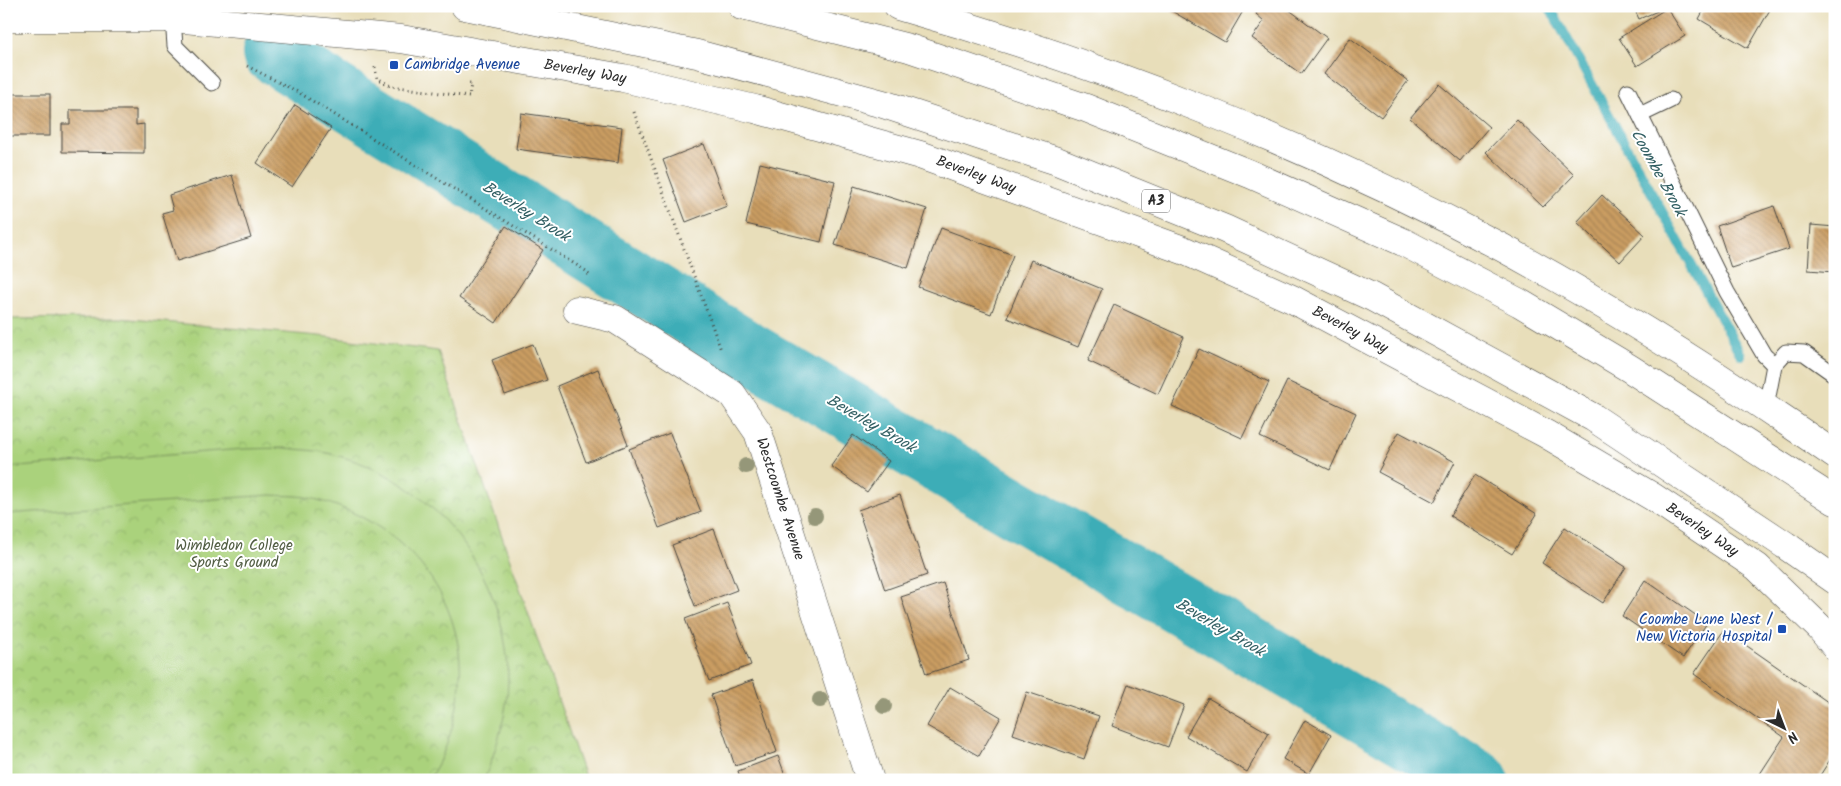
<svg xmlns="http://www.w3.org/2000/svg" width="1841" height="786" font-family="Kalam,sans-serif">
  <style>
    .park { fill: url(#park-crowns); stroke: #6a7e54 }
    .garden { fill: #aad27c; stroke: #6a7e54 }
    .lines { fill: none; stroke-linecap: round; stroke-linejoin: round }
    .stream { stroke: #3dadb7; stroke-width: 10 }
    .river { stroke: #3dadb7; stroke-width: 60 }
    .building { fill: url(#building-back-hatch) }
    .service-casing { stroke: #474640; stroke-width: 17 }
    .minor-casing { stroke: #474640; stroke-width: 29 }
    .trunk-casing { stroke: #474640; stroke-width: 29 }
    .path { stroke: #474640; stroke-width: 3; stroke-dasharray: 1 4; stroke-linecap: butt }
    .service { stroke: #fff; stroke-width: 15 }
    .minor { stroke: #fff; stroke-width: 28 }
    .trunk { stroke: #fff; stroke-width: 28 }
    .tree { fill: #959779 }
    .transit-dot { fill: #1a4fb4; stroke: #fff; stroke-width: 2 }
    .labels { text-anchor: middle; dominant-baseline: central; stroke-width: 4; stroke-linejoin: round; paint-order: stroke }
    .shield { fill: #fff; stroke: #6b6b6b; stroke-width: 1 }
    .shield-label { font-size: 14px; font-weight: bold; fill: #2b2b2b }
    .transit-label { font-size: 15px; fill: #164399; stroke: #fff; text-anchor: start }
    .street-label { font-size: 15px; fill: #2b2b2b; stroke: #fff }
    .park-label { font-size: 15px; fill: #515d43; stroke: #fff }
    .water-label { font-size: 16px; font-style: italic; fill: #325f63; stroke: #fff }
  </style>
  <defs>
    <pattern id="park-crowns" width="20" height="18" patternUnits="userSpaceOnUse" patternTransform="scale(1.25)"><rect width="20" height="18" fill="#aad27c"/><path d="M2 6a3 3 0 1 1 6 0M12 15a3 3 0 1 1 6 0" fill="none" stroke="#92b46b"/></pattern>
    <pattern id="building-back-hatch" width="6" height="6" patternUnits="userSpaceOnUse" patternTransform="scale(1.25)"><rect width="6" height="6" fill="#ca9d62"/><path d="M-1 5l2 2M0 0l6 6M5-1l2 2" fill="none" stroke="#a48051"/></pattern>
  </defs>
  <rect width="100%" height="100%" fill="#fff"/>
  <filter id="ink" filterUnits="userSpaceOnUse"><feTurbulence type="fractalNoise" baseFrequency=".02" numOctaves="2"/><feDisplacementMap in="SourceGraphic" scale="10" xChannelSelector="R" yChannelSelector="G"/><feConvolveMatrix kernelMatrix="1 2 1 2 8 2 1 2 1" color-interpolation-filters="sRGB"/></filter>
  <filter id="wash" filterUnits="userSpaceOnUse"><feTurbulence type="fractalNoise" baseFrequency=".0096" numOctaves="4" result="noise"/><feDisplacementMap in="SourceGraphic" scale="20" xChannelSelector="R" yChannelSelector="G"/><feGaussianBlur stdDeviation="1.12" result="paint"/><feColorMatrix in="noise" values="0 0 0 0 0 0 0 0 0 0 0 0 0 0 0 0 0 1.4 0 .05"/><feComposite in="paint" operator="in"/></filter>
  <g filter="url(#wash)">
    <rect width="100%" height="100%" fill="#e8deba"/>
    <polygon class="park" points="119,318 319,336 438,351 586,780 6,780 6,319"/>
    <path class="garden" d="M286 448C301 450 317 450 331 454 433 477 507 574 508 677 508 713 497 747 484 780H428C444 758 452 732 457 706 477 604 404 517 305 497 295 495 282 496 271 495L6 514V468L243 449Z"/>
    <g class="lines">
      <polyline class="stream" points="1549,6 1741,355"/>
      <polyline class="river" points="272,53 747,351 1479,780"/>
    </g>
    <g id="blocks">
      <g class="building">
        <polygon points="1163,6 1246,6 1225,42"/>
        <polygon points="1261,6 1284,6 1327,38 1301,74 1252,38 1264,21 1256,14"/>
        <polygon points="1633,6 1669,6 1639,19"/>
        <polygon points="1706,6 1772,6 1748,48 1699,19"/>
        <polygon points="1667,8 1685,36 1637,66 1619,38"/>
        <polygon points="1350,38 1408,81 1381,117 1324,74"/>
        <polygon points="1439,84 1489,127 1460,161 1410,118"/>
        <rect x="6" y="94" width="44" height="42"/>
        <polygon points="295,105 331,128 292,187 257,163"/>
        <polygon points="70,110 136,110 136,125 144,124 144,153 62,152 62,124 70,124"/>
        <polygon points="521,113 622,127 618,163 516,149"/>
        <polygon points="1517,120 1574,175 1543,207 1486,152"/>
        <polygon points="704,144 727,206 686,222 663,160"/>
        <polygon points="760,163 835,181 821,242 746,224"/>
        <polygon points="232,175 251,238 177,261 162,213 173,210 169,195"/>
        <polygon points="854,186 927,209 908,268 835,245"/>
        <polygon points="1602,195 1645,235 1620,262 1577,222"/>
        <polygon points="1774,206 1789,249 1731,268 1717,226"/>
        <polygon points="1811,225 1835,227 1835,272 1808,270"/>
        <polygon points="506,226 543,250 496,323 459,298"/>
        <polygon points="941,228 1013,255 991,314 918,287"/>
        <polygon points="1031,260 1102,289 1078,347 1007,318"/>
        <polygon points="1114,305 1184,337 1158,394 1088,361"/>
        <polygon points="533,344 547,380 505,395 492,360"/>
        <polygon points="1199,349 1269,382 1242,438 1172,406"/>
        <polygon points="598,369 628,445 586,462 557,386"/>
        <polygon points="1287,381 1356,413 1330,470 1260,437"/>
        <polygon points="1399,432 1455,462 1434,502 1378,472"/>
        <polygon points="670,433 701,512 659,528 629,449"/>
        <polygon points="853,435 889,461 867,492 831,466"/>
        <polygon points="1475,475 1537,514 1512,554 1450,516"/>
        <polygon points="900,495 927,575 885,590 858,510"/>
        <polygon points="1565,527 1626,567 1603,603 1542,563"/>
        <polygon points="714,529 737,590 695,606 672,545"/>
        <polygon points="1645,580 1707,623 1683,658 1622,616"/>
        <polygon points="943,583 969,660 926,674 901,597"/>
        <polygon points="727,603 751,665 709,681 685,619"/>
        <polygon points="1724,630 1835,707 1835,752 1817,780 1756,780 1784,737 1694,674"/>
        <polygon points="753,680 777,752 735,766 711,695"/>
        <polygon points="1128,684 1184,705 1168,747 1112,726"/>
        <polygon points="950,687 1001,717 979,756 927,726"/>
        <polygon points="1027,692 1099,716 1084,759 1013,734"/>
        <polygon points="1208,698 1269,733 1247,772 1186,736"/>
        <polygon points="1305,720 1331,735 1309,774 1283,759"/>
        <polygon points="778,756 787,780 741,780 738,771"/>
        <polygon points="1330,776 1351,779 1351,780 1330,780"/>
      </g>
    </g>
  </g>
  <g filter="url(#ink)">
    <use href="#blocks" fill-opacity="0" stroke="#474640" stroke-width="1"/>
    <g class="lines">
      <g class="service-casing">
        <g id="service">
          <polyline points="173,18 175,46 212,83"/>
          <polyline points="1628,91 1727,292 1764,355 1774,365"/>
          <polyline points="1640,115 1671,100"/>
          <polyline points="1766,407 1774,365 1786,352 1804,353 1835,375"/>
        </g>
      </g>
      <g class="minor-casing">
        <g id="minor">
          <path d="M898 6C1102 63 1313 147 1501 247 1616 309 1727 380 1835 455"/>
          <polyline points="6,18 173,18 401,39 623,78 755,109 920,155 1183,250 1292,299 1546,434 1653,497 1757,567 1820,628 1835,646"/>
          <polyline points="577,310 615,319 732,394 758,432 870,780"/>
        </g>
      </g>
      <g class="trunk-casing">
        <g id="trunk">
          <polyline points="465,6 697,54 883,104 1057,161 1225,229 1372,297 1594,418 1785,545 1835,580"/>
          <polyline points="742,6 909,48 1086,108 1250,174 1403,242 1520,303 1629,368 1835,501"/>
        </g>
      </g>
      <g class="path">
        <polyline points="247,66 298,92 586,271 591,278"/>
        <polyline points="375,67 377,78 391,86 469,97 471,84 469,84"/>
        <polyline points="634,112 721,350"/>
      </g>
      <use href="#service" class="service"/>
      <use href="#minor" class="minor"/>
      <use href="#trunk" class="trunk"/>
    </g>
    <g class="tree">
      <circle cx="746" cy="466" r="8"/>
      <circle cx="815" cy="516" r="8"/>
      <circle cx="820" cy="700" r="8"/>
      <circle cx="884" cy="706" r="8"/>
    </g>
  </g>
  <g class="transit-dot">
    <rect x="389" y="60" width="10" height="10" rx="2.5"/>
    <rect x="1777" y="624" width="10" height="10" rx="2.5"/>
  </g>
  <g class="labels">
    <rect class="shield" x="1142" y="189.5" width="28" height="23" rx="4"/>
    <g class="shield-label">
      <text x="1156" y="201">A3</text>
    </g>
    <g class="transit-label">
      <text x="404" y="65">Cambridge Avenue</text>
      <text x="1772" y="620" text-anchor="end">Coombe Lane West /<tspan x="1772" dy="17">New Victoria Hospital</tspan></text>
    </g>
    <g class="street-label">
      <text transform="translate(585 72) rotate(10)">Beverley Way</text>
      <text transform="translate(976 175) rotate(20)">Beverley Way</text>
      <text transform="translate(1350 330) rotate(28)">Beverley Way</text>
      <text transform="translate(780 499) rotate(72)">Westcoombe Avenue</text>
      <text transform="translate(1702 530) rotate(34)">Beverley Way</text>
    </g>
    <g class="park-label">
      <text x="234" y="546">Wimbledon College<tspan x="234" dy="17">Sports Ground</tspan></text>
    </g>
    <g class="water-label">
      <text transform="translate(1658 173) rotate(61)">Coombe Brook</text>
      <text transform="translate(526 212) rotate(32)">Beverley Brook</text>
      <text transform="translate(871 424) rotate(30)">Beverley Brook</text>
      <text transform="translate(1220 628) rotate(30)">Beverley Brook</text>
    </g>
  </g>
  <rect width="1841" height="786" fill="none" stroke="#fff" stroke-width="25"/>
  <g transform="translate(1784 728) rotate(138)" stroke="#ffffff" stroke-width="4" paint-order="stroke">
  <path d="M0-4L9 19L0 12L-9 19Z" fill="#2b2b2b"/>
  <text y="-8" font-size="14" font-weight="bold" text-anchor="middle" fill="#2b2b2b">N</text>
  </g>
</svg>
